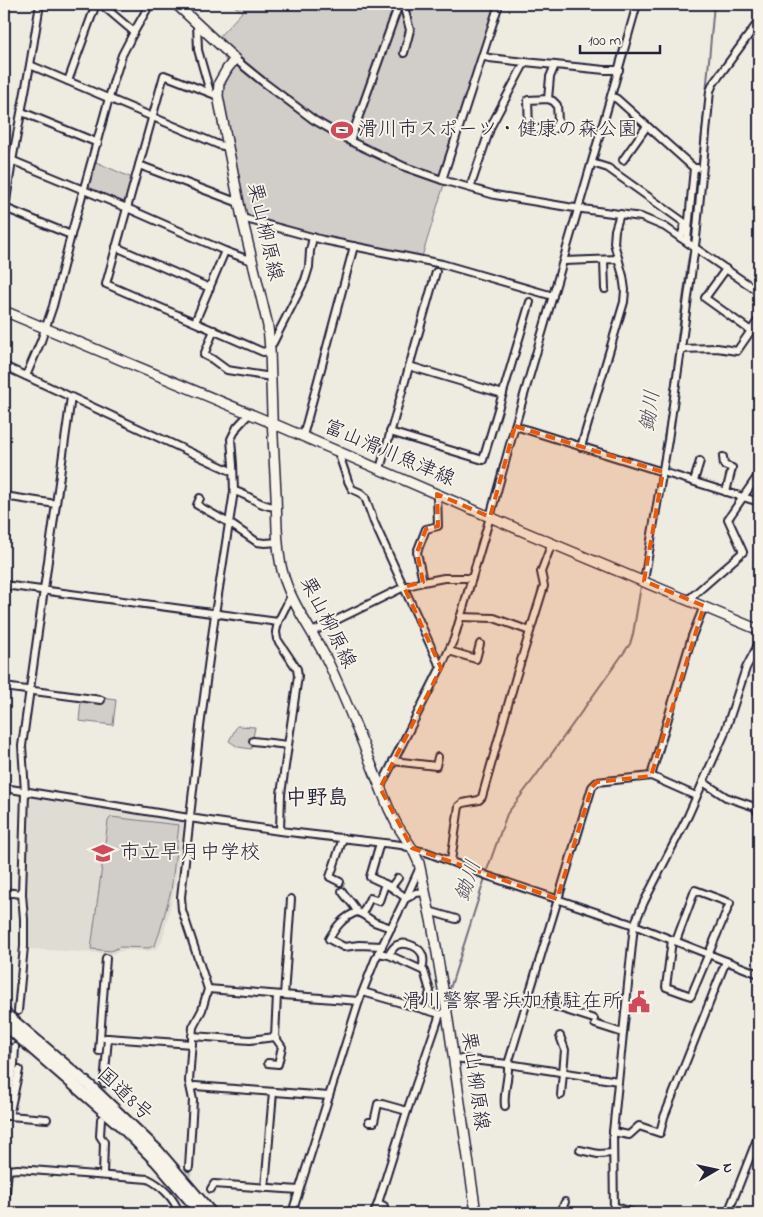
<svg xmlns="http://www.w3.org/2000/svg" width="763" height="1217" font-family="'Indie Flower','Klee One',sans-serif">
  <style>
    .built { fill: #dfdcd4 }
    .green { fill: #d1cdc9; stroke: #7a7882 }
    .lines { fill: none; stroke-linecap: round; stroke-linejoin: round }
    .stream { stroke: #716f7b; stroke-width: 2 }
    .minor-tunnel { stroke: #c5c3c0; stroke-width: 6; stroke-dasharray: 6 3; stroke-linecap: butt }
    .minor-casing { stroke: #22223b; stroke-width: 10 }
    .major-casing { stroke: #22223b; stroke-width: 12 }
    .highway-casing { stroke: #22223b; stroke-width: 14 }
    .minor { stroke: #f7f3e8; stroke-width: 6 }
    .major { stroke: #f7f3e8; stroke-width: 9 }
    .highway { stroke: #f7f3e8; stroke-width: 10 }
    .marked { fill: #e8590c; fill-opacity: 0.2; stroke: #e8590c; stroke-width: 4; stroke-dasharray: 10 6; stroke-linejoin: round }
    .labels { text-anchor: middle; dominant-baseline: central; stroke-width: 4; stroke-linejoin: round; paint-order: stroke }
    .poi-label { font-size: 20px; fill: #22223b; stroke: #f7f3e8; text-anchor: start }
    .street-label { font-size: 20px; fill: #22223b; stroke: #f7f3e8 }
    .water-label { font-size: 21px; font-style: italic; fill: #504f60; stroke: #f7f3e8 }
    .neighbourhood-label { font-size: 21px; font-weight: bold; fill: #22223b; stroke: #f7f3e8 }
  </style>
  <rect width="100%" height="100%" fill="#eeebe1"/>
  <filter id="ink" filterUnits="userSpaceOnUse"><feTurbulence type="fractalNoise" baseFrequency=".02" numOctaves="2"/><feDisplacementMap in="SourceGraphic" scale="10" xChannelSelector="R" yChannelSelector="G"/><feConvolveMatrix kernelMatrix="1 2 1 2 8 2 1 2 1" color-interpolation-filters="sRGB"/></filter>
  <g filter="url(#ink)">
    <polygon class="built" points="33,797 184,821 174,891 162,941 156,949 149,951 125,950 112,954 29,949 29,924 26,885 28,799"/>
    <g class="green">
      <polygon points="232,4 499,4 421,260 242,218 222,97 224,86 232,72 215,41 242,12"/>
      <polygon points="96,162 132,178 125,205 88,189"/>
      <polygon points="82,695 116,700 113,725 79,721 81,700"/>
      <polygon points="237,726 255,727 251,749 238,747 229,741"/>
      <polygon points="111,817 179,825 171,891 160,931 155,945 149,948 120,947 111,951 91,949 108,821"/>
    </g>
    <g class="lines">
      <g class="stream">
        <polyline points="691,236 705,105 714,4"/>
        <polyline points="645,557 668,414 688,262 690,252"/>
        <polyline points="486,873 507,814 535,777 630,644 633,634 641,586"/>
        <polyline points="448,995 485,878"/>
        <polyline points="382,1202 413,1102"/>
      </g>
      <g class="minor-tunnel">
        <polyline points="15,1047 18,1011"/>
        <polyline points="101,1119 104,1083"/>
        <polyline points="187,1185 189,1167"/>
      </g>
      <g class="minor-casing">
        <g id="minor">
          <polyline points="40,4 30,65 12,161 5,208 71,235"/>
          <polyline points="101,4 134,32"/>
          <polyline points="403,4 410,30 404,53"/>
          <polyline points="197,24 198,50 210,92"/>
          <polyline points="235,59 262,81 314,120 354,143 405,167 442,180 495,195 568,207 641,217 665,227 759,292"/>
          <polyline points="525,62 605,70 619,70"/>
          <polyline points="30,65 219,145 228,147"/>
          <polyline points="68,81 96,4"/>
          <polyline points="218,96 164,75 106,284 263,352 270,350"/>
          <polyline points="611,96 617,99 694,168"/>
          <polyline points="548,99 553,101 557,105 558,121 554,129 529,129 528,100 548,99 550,77 555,65"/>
          <polyline points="22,112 98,143"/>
          <polyline points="350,141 399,4"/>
          <polyline points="4,157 127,208 225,251 252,261"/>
          <polyline points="623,160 647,126"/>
          <polyline points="592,163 608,168 685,223 681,238"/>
          <polyline points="139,165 239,203"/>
          <polyline points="442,180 499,4"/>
          <polyline points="470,188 491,126 525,62 489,58 482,56"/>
          <polyline points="242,218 323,240 442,264 553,296"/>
          <polyline points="687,241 694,168 697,168"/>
          <polyline points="116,247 210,288"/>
          <polyline points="604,260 605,289"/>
          <polyline points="564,261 618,259"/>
          <polyline points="726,269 705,298 751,331"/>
          <polyline points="195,322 225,251"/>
          <polyline points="214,330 204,355 212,359 227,370 265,376 271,376"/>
          <polyline points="269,347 273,343 305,280 309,267 310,251 313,237"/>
          <polyline points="681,349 717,348 737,351 759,319"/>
          <polyline points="4,366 233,472"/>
          <polyline points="409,366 503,394"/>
          <polyline points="26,376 41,341 53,306 71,235 114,80 122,55 134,32 150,4"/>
          <polyline points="515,426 759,502"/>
          <polyline points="390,432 483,460 530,302"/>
          <polyline points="303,436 354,246"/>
          <polyline points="581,447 624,302 625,290 623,276 614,243 615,230 620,214"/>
          <polyline points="338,452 348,481 352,489 361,493 365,497 374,522 438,662 442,665"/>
          <polyline points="723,457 724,465 732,468 726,492"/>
          <polyline points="380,469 436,272"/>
          <polyline points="694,481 700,461"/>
          <path d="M234 491C248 494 261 507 276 507"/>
          <polyline points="4,496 56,504"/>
          <polyline points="200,498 197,505 229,523 257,542 265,543 278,542"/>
          <polyline points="644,581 668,440 681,349 696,238 710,91 713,84 759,21"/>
          <polyline points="423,582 417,552 426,529 438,526 437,494"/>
          <polyline points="4,585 278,622"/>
          <polyline points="688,600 743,552 728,519 759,474"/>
          <polyline points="460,617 494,618 530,631"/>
          <polyline points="312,632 404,587 423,582 444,578 472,578"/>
          <polyline points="449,651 476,659 480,644"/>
          <polyline points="4,687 101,700"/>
          <polyline points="253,741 288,745"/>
          <polyline points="393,761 436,766 438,757"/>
          <polyline points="651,776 692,636 704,606"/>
          <polyline points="703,782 726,797 755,807 759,814"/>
          <polyline points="4,788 189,818 280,831 401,845 420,851 426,852 488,876 634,925 759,974"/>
          <polyline points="380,788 442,665 454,639 490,517 515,426 611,96 637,4"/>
          <polyline points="280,831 281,794 298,676 297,669 277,639 276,632 278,622 291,596"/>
          <polyline points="380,843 370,877 385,884"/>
          <polyline points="451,861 459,806 463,803 479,800 482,797 515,680 544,586 541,572 552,543"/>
          <polyline points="398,878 391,887 406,898 420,867"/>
          <polyline points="340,882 330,877 343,838"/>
          <path d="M342 891C346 898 355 905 357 912"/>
          <polyline points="4,892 22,894"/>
          <polyline points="429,911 456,919"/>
          <path d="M362 914 357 912C343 917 336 927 329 939L344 947 359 945 382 946"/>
          <polyline points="391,928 374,922 362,914 370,898 379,901 385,884 391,887"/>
          <polyline points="672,940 666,987 691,996 730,903 695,890 676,941"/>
          <polyline points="378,953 389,955 424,971 430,991 426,1010"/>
          <path d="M389 955C391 951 393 947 397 945 406 941 421 947 423 957 424 962 423 966 422 969"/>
          <polyline points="208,989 359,1001"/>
          <polyline points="363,992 440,1014 443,1014"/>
          <polyline points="284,995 291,899"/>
          <polyline points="528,998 594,1019"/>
          <polyline points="18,1011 24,946 24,919 22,894 25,792 22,746 71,397"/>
          <polyline points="595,1024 623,1033"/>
          <polyline points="192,1036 250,1040 275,1037"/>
          <polyline points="560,1036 565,1050 561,1095"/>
          <polyline points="108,1038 192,1044"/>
          <polyline points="99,1051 106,958"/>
          <polyline points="453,1058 508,1064 618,1081"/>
          <polyline points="268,1063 278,1064 282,1047 275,1037 277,995"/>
          <polyline points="4,1079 8,1047"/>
          <polyline points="104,1083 108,1038 105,1038"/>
          <polyline points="191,1088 195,1086 329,1096 359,1001 375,960 405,899 416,893 425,892"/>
          <path d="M505 1106C503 1092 509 1079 508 1064L592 787 597 782 651 776 696 796"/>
          <polyline points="4,1113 14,1065 15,1047"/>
          <polyline points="4,1116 9,1116 19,1070"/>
          <polyline points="9,1116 47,1119"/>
          <polyline points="101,1119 100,1136 104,1142 103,1175"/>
          <polyline points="369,1122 374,1122 378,1104 382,1104 407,1111 440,1014"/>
          <polyline points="613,1132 629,1135 639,1126 660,1133 664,1117 726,961"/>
          <polyline points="580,1150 598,1154 613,1153"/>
          <polyline points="4,1162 8,1170 4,1213"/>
          <polyline points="189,1167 193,1100 189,1081 193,1027 202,1010 208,989 182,910 181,897 200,727 215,614 234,491 233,465 231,439 237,427 249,414"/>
          <path d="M8 1170 18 1169 148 1179C161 1185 175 1199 179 1213"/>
          <polyline points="265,1188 273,1092"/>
          <polyline points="211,1189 214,1184 299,1190"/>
          <polyline points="614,1206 633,1213"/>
          <polyline points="184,1213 185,1211"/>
          <polyline points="292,1213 329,1096"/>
          <polyline points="374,1213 378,1203"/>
          <polyline points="385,1213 384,1206 378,1203 407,1111"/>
          <polyline points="560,1213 565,1202"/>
          <polyline points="614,1213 613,1132 634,925 644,902 688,816 724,735 746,668 759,643"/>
          <polyline points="728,1213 759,1134"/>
        </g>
      </g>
      <g class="major-casing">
        <g id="major">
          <path d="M176 4 235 59 227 69 219 83 218 96 242 218 268 326 270 350C271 398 273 446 276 494 277 519 276 546 282 570 290 603 313 631 328 662 351 710 369 760 389 809L397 825 412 848 419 863 433 929 447 1013 476 1213"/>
          <polyline points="4,311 272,423 527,533 759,630"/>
        </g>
      </g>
      <g class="highway-casing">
        <g id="highway">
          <polyline points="4,1013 90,1086 157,1150 211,1213"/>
          <polyline points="4,1024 120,1125 156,1161 201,1213"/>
        </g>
      </g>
      <use href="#minor" class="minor"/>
      <use href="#major" class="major"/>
      <use href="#highway" class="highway"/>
    </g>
  </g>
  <path class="marked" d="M515 426 663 472 644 581 704 606 651 776 597 782 592 787 557 899 412 848 380 788 441 668 404 587 423 582 417 552 426 529 438 526 437 494 490 517Z"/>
  <defs>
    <g id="stadium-bare" transform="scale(1.725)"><path d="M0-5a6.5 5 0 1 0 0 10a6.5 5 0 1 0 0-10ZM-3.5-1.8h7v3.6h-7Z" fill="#d1495b" stroke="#f7f3e8" stroke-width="2.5" paint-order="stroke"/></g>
    <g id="school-bare" transform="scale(1.725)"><path d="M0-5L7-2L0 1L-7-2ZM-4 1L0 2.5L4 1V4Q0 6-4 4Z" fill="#d1495b" stroke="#f7f3e8" stroke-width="2.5" paint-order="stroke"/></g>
    <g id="civic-bare" transform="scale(1.725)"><path d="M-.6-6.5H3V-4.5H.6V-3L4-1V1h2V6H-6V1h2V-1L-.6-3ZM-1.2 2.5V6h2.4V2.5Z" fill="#d1495b" stroke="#f7f3e8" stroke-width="2.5" paint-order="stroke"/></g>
  </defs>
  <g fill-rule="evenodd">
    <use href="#stadium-bare" x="342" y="130"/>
    <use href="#school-bare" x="103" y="853"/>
    <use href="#civic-bare" x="639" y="1002"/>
  </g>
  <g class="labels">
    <g class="poi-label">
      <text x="358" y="130">滑川市スポーツ・健康の森公園</text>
      <text x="120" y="853">市立早月中学校</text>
      <text x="622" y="1002" text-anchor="end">滑川警察署浜加積駐在所</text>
    </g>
    <g class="street-label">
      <text transform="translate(264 232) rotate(77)">栗山柳原線</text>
      <text transform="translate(389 454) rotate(23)">富山滑川魚津線</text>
      <text transform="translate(327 623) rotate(63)">栗山柳原線</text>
      <text transform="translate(474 1081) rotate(82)">栗山柳原線</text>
      <text transform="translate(124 1095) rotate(43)">国道8号</text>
    </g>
    <g class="water-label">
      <text transform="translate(651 411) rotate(-82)">鋤川</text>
      <text transform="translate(469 881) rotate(-72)">鋤川</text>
    </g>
    <g class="neighbourhood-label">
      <text x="317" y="799">中野島</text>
    </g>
  </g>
  <rect width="763" height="1217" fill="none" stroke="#f7f3e8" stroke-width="20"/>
  <rect x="10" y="10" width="743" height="1197" fill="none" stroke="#22223b" stroke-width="2" filter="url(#ink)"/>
  <g transform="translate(716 1170) rotate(81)" stroke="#f7f3e8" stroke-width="4" paint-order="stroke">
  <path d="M0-4L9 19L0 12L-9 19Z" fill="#22223b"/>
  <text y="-8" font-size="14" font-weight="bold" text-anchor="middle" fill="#22223b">N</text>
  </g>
  <path d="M580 45v8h80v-8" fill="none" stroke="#22223b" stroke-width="2.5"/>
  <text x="588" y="45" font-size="15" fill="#22223b" stroke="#f7f3e8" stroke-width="4" paint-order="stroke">100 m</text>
</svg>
